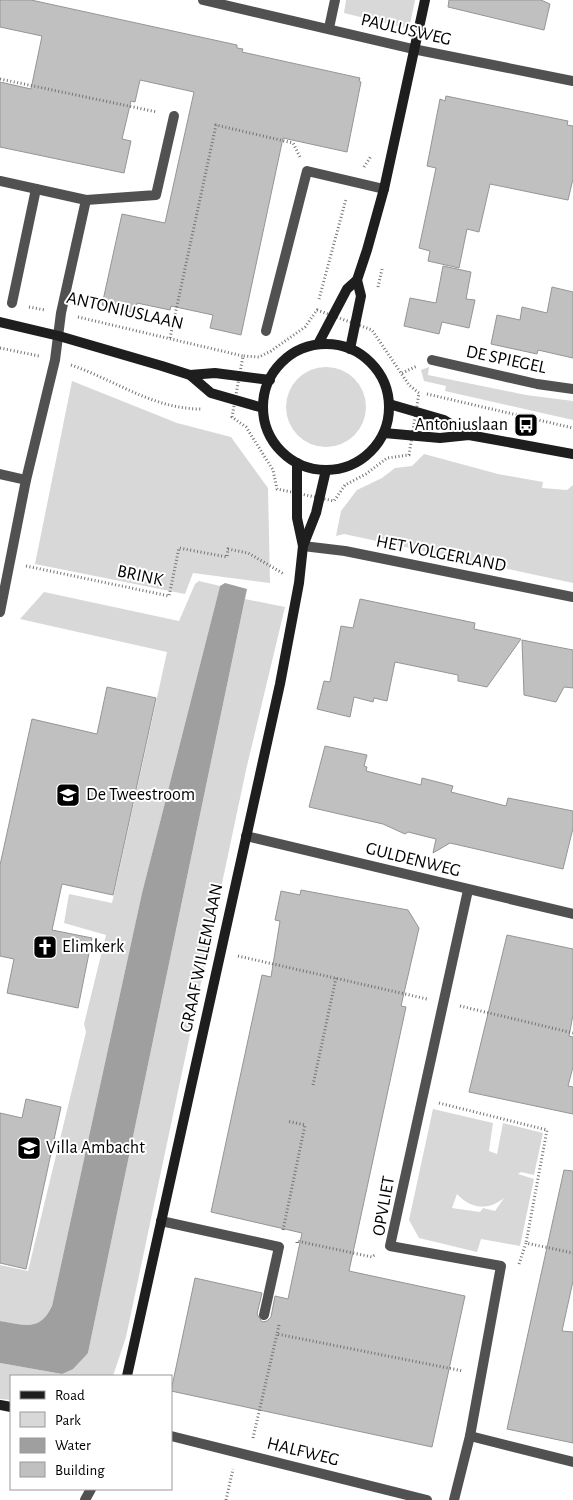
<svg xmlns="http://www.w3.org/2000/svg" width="573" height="1500" font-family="'Alegreya Sans',sans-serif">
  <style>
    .green { fill: #d8d8d8; fill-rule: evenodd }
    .water { fill: #9f9f9f }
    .building { fill: #c0c0c0; stroke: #959595 }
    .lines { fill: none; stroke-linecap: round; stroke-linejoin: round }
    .path { stroke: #737373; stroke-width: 3; stroke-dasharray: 1 2.5; stroke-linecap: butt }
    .lane { stroke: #515151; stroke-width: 10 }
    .street { stroke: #515151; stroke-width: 10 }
    .secondary { stroke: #1e1e1e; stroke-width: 10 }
    .labels { text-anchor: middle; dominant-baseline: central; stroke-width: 4; stroke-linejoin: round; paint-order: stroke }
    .street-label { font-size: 18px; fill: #000; stroke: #fff }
    .poi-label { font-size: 18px; fill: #000; stroke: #fff; text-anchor: start }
  </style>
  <rect width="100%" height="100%" fill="#fff"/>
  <g class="green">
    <polygon points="346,0 415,0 409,29 344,13"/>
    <circle cx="326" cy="407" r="40"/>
    <polygon points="429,367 428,375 526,395 573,401 573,420 445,391 446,386 424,381 421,370"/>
    <polygon points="72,381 177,423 231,437 268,488 270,583 193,573 185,594 35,564"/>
    <polygon points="424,454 498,474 543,482 542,488 567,490 573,485 573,583 344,534 336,536 341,511 357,490 382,478 395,468 412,466"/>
    <path d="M199 581 220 586 142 893 52 1306C40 1332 24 1325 0 1321V1265L28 1271 86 1032 84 1024 106 935 64 923 69 894 112 903 167 652 20 619 44 592 179 621 195 584Z"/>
    <polygon points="245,599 285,607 246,770 126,1337 113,1376 11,1376 11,1400 0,1399 0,1363 62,1374 88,1353"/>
    <path d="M433 1109 493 1123 489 1151 497 1154 503 1123 543 1133 534 1175 521 1172 518 1174 534 1179 520 1246 481 1239 477 1252 419 1238 409 1220ZM457 1194C471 1209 488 1211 504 1198L495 1211 483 1208 480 1212 452 1208Z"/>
  </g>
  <path class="water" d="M225 583 247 589 88 1353 73 1369 62 1374 0 1363V1321C24 1325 40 1332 52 1306L142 893 220 586Z"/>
  <g class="building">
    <polygon points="0,0 31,0 237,45 237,48 243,49 242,52 360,78 359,81 361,82 347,152 283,138 241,335 210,328 213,315 171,306 170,310 137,303 135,313 102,305 122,214 165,223 194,92 140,80 135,102 131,101 122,139 131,141 124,173 0,147 0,82 31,89 42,36 0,27"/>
    <polygon points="449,0 541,0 550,4 544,30 448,7"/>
    <polygon points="446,96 568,121 567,125 573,126 573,179 568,200 490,184 479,232 467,229 459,268 428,261 430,251 419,248 436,168 427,166 440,99 445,101"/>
    <polygon points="443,266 471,272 466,299 475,300 469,328 442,322 439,334 404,326 410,298 436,303"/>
    <polygon points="552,287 573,292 573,358 538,350 537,354 491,344 497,315 520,320 522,307 547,313"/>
    <polygon points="360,599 475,623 474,629 521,639 487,687 458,681 458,675 395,662 387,701 374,698 373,702 354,697 350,717 317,709 324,681 330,682 341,626 353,628"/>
    <polygon points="522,640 573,650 573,688 564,687 556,702 524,695"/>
    <polygon points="107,687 156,698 113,895 62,884 52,930 92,938 78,1008 7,993 14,959 0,956 0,865 32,719 97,734"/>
    <polygon points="325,746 367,755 364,766 367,767 366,771 421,785 422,778 453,786 451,792 506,806 508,798 573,811 573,828 563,869 450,843 433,853 436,839 408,832 405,834 383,824 309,807"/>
    <polygon points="301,890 408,910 419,928 401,1006 406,1007 349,1271 465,1296 432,1447 171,1391 195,1278 262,1293 257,1314 262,1322 267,1321 271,1317 275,1296 288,1299 302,1233 211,1212 262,975 271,977 280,921 275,920 281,891 300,895"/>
    <polygon points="507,935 573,949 573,1015 569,1036 573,1037 573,1067 568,1086 573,1087 573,1114 469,1092"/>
    <polygon points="26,1099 61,1107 26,1269 0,1263 0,1113 22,1118"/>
    <polygon points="564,1170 573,1171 573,1281 562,1331 573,1332 573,1443 507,1429"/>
  </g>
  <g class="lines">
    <g class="path">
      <polyline points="0,79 157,112"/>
      <polyline points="364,167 371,156"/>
      <polyline points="378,287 382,269"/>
      <polyline points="319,299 346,199"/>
      <polyline points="29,307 45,310"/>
      <polygon points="317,310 372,330 409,385 419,393 409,455 387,458 366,474 345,485 334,501 277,489 273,470 246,427 232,417 243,356 259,357 271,351 305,327"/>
      <polyline points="78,317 243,356"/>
      <polyline points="170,338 216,125 293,143 300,157"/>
      <polyline points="0,348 39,356"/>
      <path d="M71 365C115 380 153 409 201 409"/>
      <polyline points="402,373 417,366"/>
      <polyline points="427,394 573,428"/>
      <polyline points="26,566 169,596 179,548 227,557 228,549 248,553 284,574"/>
      <polyline points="238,956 427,999"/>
      <polyline points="460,1006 573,1033"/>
      <polyline points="313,1085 336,978"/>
      <polyline points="439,1103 547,1130 526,1243"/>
      <polyline points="283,1230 305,1125 287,1121"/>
      <polyline points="297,1243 297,1241 372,1257 376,1254"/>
      <polyline points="519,1264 526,1243 573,1253"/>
      <polyline points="279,1325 277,1334 463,1371"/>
      <polyline points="253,1438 277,1334"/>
      <polyline points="226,1500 233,1469"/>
    </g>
    <g class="lane">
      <polyline points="86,200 156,195 174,116"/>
      <polyline points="161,1221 279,1247 264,1315"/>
      <polyline points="470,1436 573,1462"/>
    </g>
    <g class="street">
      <polyline points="203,0 413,49 573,81"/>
      <polyline points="329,28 335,0"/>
      <polyline points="0,181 86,200 61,313 55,360 26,480 0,612"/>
      <polyline points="12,303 36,189"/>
      <polyline points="266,331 307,171 384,189"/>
      <polyline points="432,360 537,384 573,389"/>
      <polyline points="0,474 26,480"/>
      <polyline points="303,546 345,551 573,597"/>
      <polyline points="246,836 573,914"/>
      <polyline points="171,1436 427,1500"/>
      <polyline points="85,1500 91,1489"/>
      <polyline points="454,1500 470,1436 501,1266 390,1246 468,890"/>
    </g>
    <g class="secondary">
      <polyline points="0,322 59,336 162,366 190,375 211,393 263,408"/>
      <polyline points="318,344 347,289 357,280 367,250 384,189 425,0"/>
      <circle cx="326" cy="407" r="63"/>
      <polyline points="350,349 361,296 357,280"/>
      <polyline points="190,375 215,373 270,380"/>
      <polyline points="389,404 444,420 469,435"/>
      <polyline points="384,433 440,438 469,435 573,454"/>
      <polyline points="297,463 297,518 303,546"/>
      <polyline points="127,1376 280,684 299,583 303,546 316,513 326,470"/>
      <polyline points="0,1405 11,1407"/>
    </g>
  </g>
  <defs>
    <g id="bus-square" transform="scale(1.25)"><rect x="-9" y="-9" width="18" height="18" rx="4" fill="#000" stroke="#fff"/><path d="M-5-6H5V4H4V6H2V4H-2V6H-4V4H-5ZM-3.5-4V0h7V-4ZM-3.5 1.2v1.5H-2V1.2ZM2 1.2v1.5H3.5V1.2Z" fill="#fff"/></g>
    <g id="school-square" transform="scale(1.25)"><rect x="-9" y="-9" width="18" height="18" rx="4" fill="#000" stroke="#fff"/><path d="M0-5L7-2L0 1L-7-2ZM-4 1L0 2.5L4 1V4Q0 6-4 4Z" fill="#fff"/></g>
    <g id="church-square" transform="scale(1.25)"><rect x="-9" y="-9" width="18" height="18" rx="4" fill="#000" stroke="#fff"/><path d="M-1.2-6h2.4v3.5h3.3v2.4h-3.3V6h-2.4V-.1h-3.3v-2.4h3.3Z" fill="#fff"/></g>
  </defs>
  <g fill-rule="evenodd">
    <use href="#bus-square" x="526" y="425"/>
    <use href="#school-square" x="68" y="795"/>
    <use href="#church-square" x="45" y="947"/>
    <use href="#school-square" x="29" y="1148"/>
  </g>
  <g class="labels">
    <g class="street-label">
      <text transform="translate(406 30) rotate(13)">PAULUSWEG</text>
      <text transform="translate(125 311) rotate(13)">ANTONIUSLAAN</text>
      <text transform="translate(506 360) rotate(12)">DE SPIEGEL</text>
      <text transform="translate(441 554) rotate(11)">HET VOLGERLAND</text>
      <text transform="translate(140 576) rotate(12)">BRINK</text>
      <text transform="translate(413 860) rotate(14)">GULDENWEG</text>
      <text transform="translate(202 958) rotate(-78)">GRAAF WILLEMLAAN</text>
      <text transform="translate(384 1206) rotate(-80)">OPVLIET</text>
      <text transform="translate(303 1452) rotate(14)">HALFWEG</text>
    </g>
    <g class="poi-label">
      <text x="508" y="425" text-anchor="end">Antoniuslaan</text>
      <text x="86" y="795">De Tweestroom</text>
      <text x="62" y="947">Elimkerk</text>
      <text x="46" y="1148">Villa Ambacht</text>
    </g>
  </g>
  <rect x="10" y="1375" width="162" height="115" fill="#ffffff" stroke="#999999"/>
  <rect x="20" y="1391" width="25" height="8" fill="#1e1e1e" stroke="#999999"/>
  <text x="55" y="1400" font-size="15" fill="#000000">Road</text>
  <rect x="20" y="1412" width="25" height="15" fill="#d8d8d8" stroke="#999999"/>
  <text x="55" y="1425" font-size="15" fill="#000000">Park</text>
  <rect x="20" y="1438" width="25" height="15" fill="#9f9f9f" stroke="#999999"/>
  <text x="55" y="1450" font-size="15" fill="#000000">Water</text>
  <rect x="20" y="1462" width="25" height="15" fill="#c0c0c0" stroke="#999999"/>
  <text x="55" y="1475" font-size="15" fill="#000000">Building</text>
</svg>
